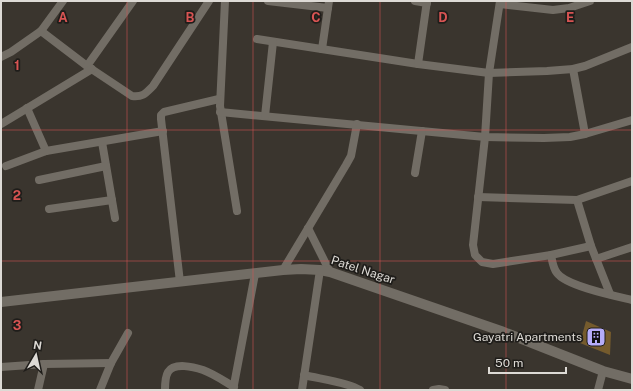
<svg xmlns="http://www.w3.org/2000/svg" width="633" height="391" font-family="'Public Sans',sans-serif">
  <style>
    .building { fill: #755b2d }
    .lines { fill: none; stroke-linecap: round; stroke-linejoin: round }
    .minor { stroke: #726d65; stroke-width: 8 }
    .tertiary { stroke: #726d65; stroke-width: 10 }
    .grid { fill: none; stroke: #d85453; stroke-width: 1; stroke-opacity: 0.55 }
    .labels { text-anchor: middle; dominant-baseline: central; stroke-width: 3.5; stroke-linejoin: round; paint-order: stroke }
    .street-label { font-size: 12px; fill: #dddad5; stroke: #1f1d1a }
    .poi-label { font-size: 12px; fill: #dddad5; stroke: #1f1d1a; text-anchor: end }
    .grid-label { font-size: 13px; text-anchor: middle; font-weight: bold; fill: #d85453; stroke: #1f1d1a; stroke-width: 3.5; stroke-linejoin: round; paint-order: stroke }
  </style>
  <rect width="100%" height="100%" fill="#3a352e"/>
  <polygon class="building" points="586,321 611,332 610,355 580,343"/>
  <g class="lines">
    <g class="minor">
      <polyline points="225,1 220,106 237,211"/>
      <polyline points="268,1 328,8"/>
      <polyline points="415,1 427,3"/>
      <polyline points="500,1 489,73 485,137 473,245 475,255 482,262 493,264 551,255 591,246"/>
      <polyline points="500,4 553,10 569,8 590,1"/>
      <path d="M41 31 87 66 132 96C143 97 145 94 153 86L209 1"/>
      <polyline points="257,39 418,64 489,73 547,71 573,69 585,66 632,47"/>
      <polyline points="322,49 329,1"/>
      <polyline points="1,57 11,52 41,31 63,1"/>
      <polyline points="418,64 427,1"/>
      <polyline points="87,66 133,1"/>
      <polyline points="573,69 585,134"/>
      <polyline points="27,108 46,151"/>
      <polyline points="220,112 485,137 544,138 570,137 585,134 632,120"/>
      <polyline points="265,116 273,42"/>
      <polyline points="1,124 92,69"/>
      <polyline points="102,142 115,218"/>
      <polyline points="6,166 46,151 163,131"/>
      <polyline points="415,173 422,131"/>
      <polyline points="39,180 106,166"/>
      <polyline points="478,197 577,200 632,181"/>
      <polyline points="577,200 591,246 610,294"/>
      <polyline points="49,209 112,200"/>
      <polyline points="308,228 330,272"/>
      <path d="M551 255C552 260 553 268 557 273 566 286 615 296 632 300"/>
      <polyline points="596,259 632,247"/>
      <polyline points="283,270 346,165 351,156 357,124"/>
      <polyline points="180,282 161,119 161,115 164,112 219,99"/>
      <polyline points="1,367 44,364 111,363"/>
      <path d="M304 375C320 379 347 382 360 390"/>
      <polyline points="38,390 44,364"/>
      <polyline points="100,390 111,363 128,333"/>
      <path d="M165 390C165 384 165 377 168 372 174 362 194 367 203 370 214 374 224 381 234 387"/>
      <polyline points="233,390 255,274"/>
      <polyline points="302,390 320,270"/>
      <polyline points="433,390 439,389 445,390"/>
      <polyline points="598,390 603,371"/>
    </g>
    <polyline class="tertiary" points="1,302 283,270 301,269 320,270 330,272 501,331 603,371 632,379"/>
  </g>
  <path class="grid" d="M127 1V390M253 1V390M380 1V390M506 1V390M1 130H632M1 261H632"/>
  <defs>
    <g id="building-square" transform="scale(1)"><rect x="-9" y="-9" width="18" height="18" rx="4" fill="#b6acf8" stroke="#1f1d1a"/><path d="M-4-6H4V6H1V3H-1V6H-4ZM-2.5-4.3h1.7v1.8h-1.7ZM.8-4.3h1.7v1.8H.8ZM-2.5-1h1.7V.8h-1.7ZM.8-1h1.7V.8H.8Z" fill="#111"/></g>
  </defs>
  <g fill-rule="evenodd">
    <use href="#building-square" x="596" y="337"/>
  </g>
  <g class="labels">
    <g class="street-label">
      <text transform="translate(363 270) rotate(18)">Patel Nagar</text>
    </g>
    <g class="poi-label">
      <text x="582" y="337">Gayatri Apartments</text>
    </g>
  </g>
  <g class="grid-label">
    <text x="63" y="22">A</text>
    <text x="190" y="22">B</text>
    <text x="316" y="22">C</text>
    <text x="443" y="22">D</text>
    <text x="570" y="22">E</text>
    <text x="17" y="70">1</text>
    <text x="17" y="200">2</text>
    <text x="17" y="330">3</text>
  </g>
  <rect width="633" height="391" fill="none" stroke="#dddad5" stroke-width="4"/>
  <g transform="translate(36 355) rotate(9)" stroke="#1f1d1a" stroke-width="3" paint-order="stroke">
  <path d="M0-3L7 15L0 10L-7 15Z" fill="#dddad5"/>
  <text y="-6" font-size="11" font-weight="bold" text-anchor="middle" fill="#dddad5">N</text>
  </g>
  <path d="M489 367v6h77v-6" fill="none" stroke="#dddad5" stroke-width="2"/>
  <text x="495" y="367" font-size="12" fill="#dddad5" stroke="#1f1d1a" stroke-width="3" paint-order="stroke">50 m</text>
</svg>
